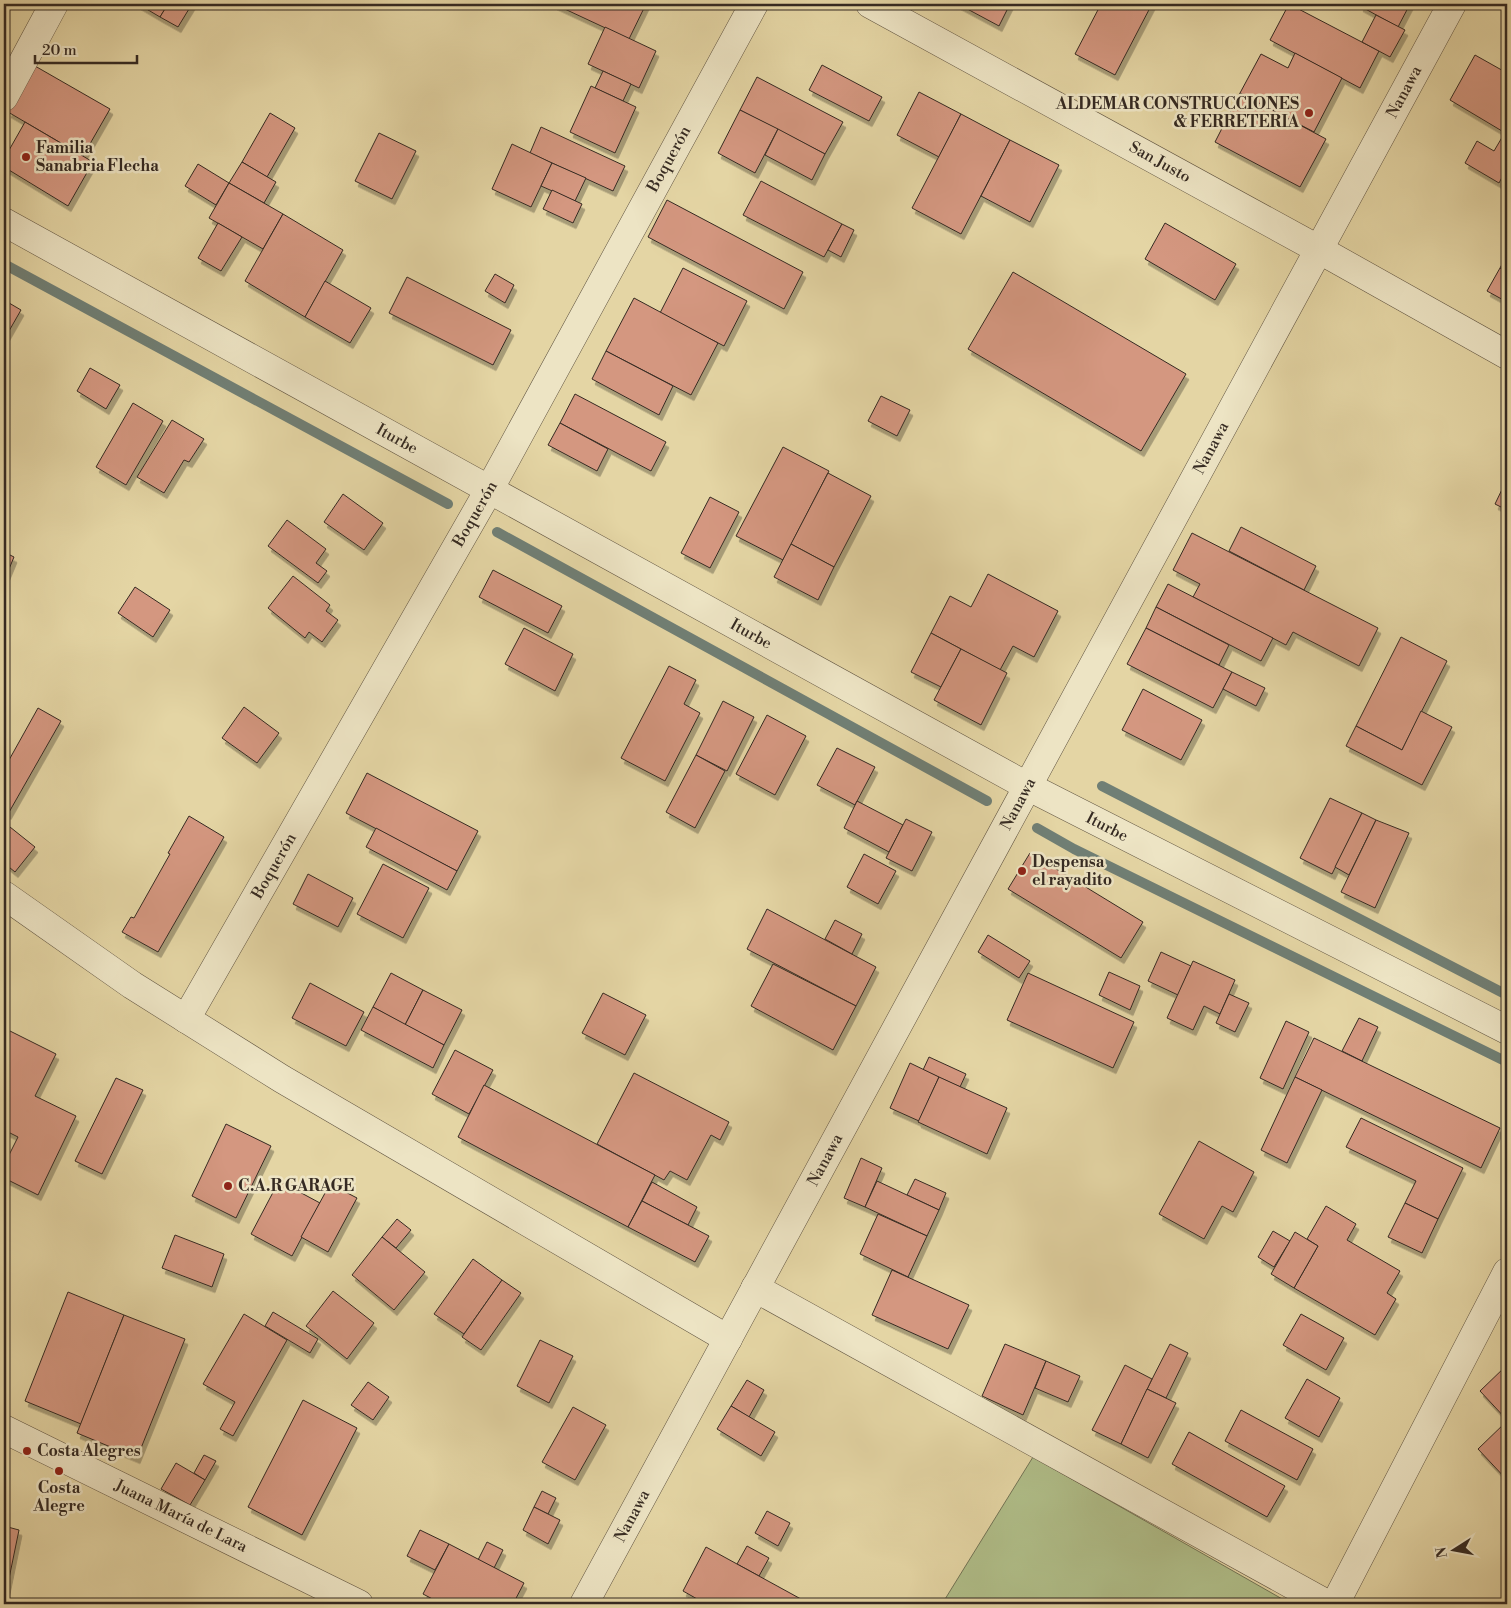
<svg xmlns="http://www.w3.org/2000/svg" width="1511" height="1608" font-family="'Libre Bodoni',serif">
  <style>
    .green { fill: #b0be89; stroke: #727456 }
    .lines { fill: none; stroke-linecap: round; stroke-linejoin: round }
    .stream { stroke: #707f75; stroke-width: 10 }
    .building { fill: #d49780; stroke: #352a22; filter: url(#shadow) }
    .minor-casing { stroke: #615542; stroke-width: 29 }
    .minor { stroke: #ede4c4; stroke-width: 28 }
    .poi-dot { fill: #8f2418; stroke: #ede4c4; stroke-width: 2 }
    .labels { text-anchor: middle; dominant-baseline: central; stroke-width: 5; stroke-linejoin: round; paint-order: stroke }
    .street-label { font-size: 16px; fill: #352a22; stroke: #ede4c4 }
    .poi-label { font-size: 16px; font-weight: bold; fill: #352a22; stroke: #ede4c4; text-anchor: start }
  </style>
  <defs>
    <filter id="shadow"><feDropShadow dx="3" dy="5.5" stdDeviation="0" flood-color="#0004"/></filter>
  </defs>
  <rect width="100%" height="100%" fill="#e4d5a4"/>
  <filter id="stains"><feTurbulence type="fractalNoise" baseFrequency=".004" numOctaves="4"/><feColorMatrix values="0 0 0 0 .2 0 0 0 0 .09 0 0 0 0 .02 0 0 0 .5 -.17"/></filter>
  <radialGradient id="worn" r=".72"><stop offset=".6" stop-color="#630" stop-opacity="0"/><stop offset="1" stop-color="#630" stop-opacity=".3"/></radialGradient>
  <polygon class="green" points="1033,1457 1291,1604 942,1604"/>
  <g class="lines">
    <g class="stream">
      <polyline points="4,264 448,504"/>
      <polyline points="497,532 987,801"/>
      <polyline points="1102,786 1507,995"/>
      <polyline points="1037,828 1074,849 1507,1062"/>
    </g>
  </g>
  <g class="building">
    <polygon points="138,4 168,4 160,17"/>
    <polygon points="168,4 192,4 178,27 160,17"/>
    <polygon points="554,4 646,4 629,39"/>
    <polygon points="958,4 1010,4 999,26"/>
    <polygon points="1101,4 1152,4 1115,75 1075,54"/>
    <polygon points="1289,4 1379,51 1360,88 1270,40"/>
    <polygon points="1361,4 1410,4 1398,27 1360,6"/>
    <polygon points="1376,15 1405,30 1390,57 1362,42"/>
    <polygon points="605,27 656,51 639,88 588,64"/>
    <polygon points="1295,53 1342,78 1314,132 1240,93 1261,54 1288,68"/>
    <polygon points="1475,55 1507,73 1507,134 1450,100"/>
    <polygon points="822,65 882,97 869,121 809,90"/>
    <polygon points="35,66 110,109 83,156 8,112"/>
    <polygon points="603,71 631,84 623,101 595,88"/>
    <polygon points="757,77 843,122 825,154 740,110"/>
    <polygon points="591,86 636,107 615,153 570,132"/>
    <polygon points="919,92 961,114 939,157 897,135"/>
    <polygon points="1240,93 1326,139 1300,187 1215,142"/>
    <polygon points="740,110 778,129 755,173 718,153"/>
    <polygon points="270,113 295,128 267,177 242,162"/>
    <polygon points="961,114 1010,140 961,234 912,208"/>
    <polygon points="25,122 93,162 68,206 4,167 4,159"/>
    <polygon points="541,127 625,166 613,191 530,153"/>
    <polygon points="778,129 825,154 812,180 765,155"/>
    <polygon points="379,133 416,151 392,199 355,181"/>
    <polygon points="1504,134 1507,136 1507,168 1499,183 1465,163 1477,141 1494,151"/>
    <polygon points="1010,140 1059,165 1030,222 981,196"/>
    <polygon points="512,144 552,163 531,207 492,189"/>
    <polygon points="242,162 276,182 264,203 229,183"/>
    <polygon points="552,163 586,178 575,201 541,186"/>
    <polygon points="198,164 229,183 216,205 185,186"/>
    <polygon points="761,181 842,224 824,257 743,215"/>
    <polygon points="229,183 283,214 263,249 209,218"/>
    <polygon points="552,190 582,204 573,223 543,209"/>
    <polygon points="667,200 803,272 784,309 648,237"/>
    <polygon points="283,214 343,250 305,317 245,281"/>
    <polygon points="218,223 242,237 221,271 198,258"/>
    <polygon points="1165,223 1236,264 1215,300 1145,259"/>
    <polygon points="842,224 854,230 841,257 828,250"/>
    <polygon points="1507,255 1507,273 1500,268"/>
    <polygon points="683,268 747,301 724,346 660,313"/>
    <polygon points="1500,268 1507,273 1507,302 1487,291"/>
    <polygon points="1013,272 1186,374 1141,451 968,349"/>
    <polygon points="495,274 514,285 505,303 485,291"/>
    <polygon points="407,277 511,330 493,365 389,313"/>
    <polygon points="325,281 371,308 350,343 305,317"/>
    <polygon points="634,298 718,343 691,395 606,351"/>
    <polygon points="4,300 21,310 5,338 4,337"/>
    <polygon points="606,351 673,386 659,415 592,379"/>
    <polygon points="90,368 120,385 106,409 77,391"/>
    <polygon points="575,394 666,442 651,471 560,423"/>
    <polygon points="881,396 910,410 897,436 868,421"/>
    <polygon points="133,403 163,421 126,485 96,467"/>
    <polygon points="172,420 204,439 189,462 184,460 164,493 137,477"/>
    <polygon points="560,423 608,449 597,471 548,445"/>
    <polygon points="783,447 829,471 783,560 736,536"/>
    <polygon points="828,473 871,496 834,567 791,544"/>
    <polygon points="1507,479 1507,510 1495,504"/>
    <polygon points="343,494 383,523 364,550 324,522"/>
    <polygon points="710,497 739,512 710,568 681,553"/>
    <polygon points="287,520 326,549 316,563 327,571 318,583 268,546"/>
    <polygon points="1241,527 1316,566 1304,590 1229,551"/>
    <polygon points="1192,533 1378,628 1359,666 1293,632 1286,645 1193,597 1200,584 1173,570"/>
    <polygon points="791,544 834,567 818,600 774,577"/>
    <polygon points="4,552 14,557 4,581"/>
    <polygon points="493,570 562,606 548,633 479,597"/>
    <polygon points="988,574 1058,611 1034,657 1013,646 1000,670 931,633 950,596 971,607"/>
    <polygon points="293,576 330,605 326,611 338,620 322,642 309,632 305,638 268,608"/>
    <polygon points="1168,584 1273,638 1261,661 1156,607"/>
    <polygon points="135,587 170,610 153,637 118,613"/>
    <polygon points="1156,607 1229,645 1219,665 1146,628"/>
    <polygon points="524,628 573,654 555,691 505,664"/>
    <polygon points="1146,628 1232,672 1213,708 1127,664"/>
    <polygon points="931,633 961,649 941,687 911,672"/>
    <polygon points="1401,637 1447,661 1402,750 1356,726"/>
    <polygon points="961,649 1007,673 981,725 934,700"/>
    <polygon points="669,666 696,680 684,704 700,713 665,781 621,758"/>
    <polygon points="1232,672 1265,688 1256,706 1223,689"/>
    <polygon points="1143,689 1202,720 1181,760 1122,730"/>
    <polygon points="723,701 754,717 727,771 696,755"/>
    <polygon points="244,707 279,733 257,763 222,738"/>
    <polygon points="38,708 61,721 8,814 4,811 4,769"/>
    <polygon points="1421,711 1452,727 1422,785 1346,746 1356,726 1402,750"/>
    <polygon points="767,715 806,736 775,795 736,774"/>
    <polygon points="837,748 875,767 855,805 817,785"/>
    <polygon points="696,755 725,771 695,828 666,812"/>
    <polygon points="367,773 478,831 457,871 346,813"/>
    <polygon points="1330,798 1362,813 1332,874 1300,858"/>
    <polygon points="857,801 903,825 889,852 844,828"/>
    <polygon points="1362,813 1376,820 1349,875 1335,867"/>
    <polygon points="189,816 224,837 158,952 122,932 131,917 134,918 170,854 168,853"/>
    <polygon points="906,819 932,832 912,871 886,858"/>
    <polygon points="1376,820 1409,833 1375,908 1341,892"/>
    <polygon points="10,827 35,847 15,872 4,863 4,835"/>
    <polygon points="376,828 457,871 447,890 366,847"/>
    <polygon points="1030,853 1143,922 1121,958 1008,889"/>
    <polygon points="864,854 896,871 878,904 847,887"/>
    <polygon points="383,864 429,888 403,938 357,914"/>
    <polygon points="308,874 353,898 338,927 293,904"/>
    <polygon points="767,909 876,967 856,1006 747,949"/>
    <polygon points="835,920 862,934 852,954 825,939"/>
    <polygon points="988,935 1030,961 1019,978 978,952"/>
    <polygon points="1161,952 1191,966 1178,995 1148,981"/>
    <polygon points="1193,961 1235,980 1220,1014 1204,1006 1193,1030 1167,1018"/>
    <polygon points="773,964 856,1006 833,1050 751,1006"/>
    <polygon points="1109,972 1140,986 1130,1010 1099,995"/>
    <polygon points="391,973 423,990 405,1025 373,1007"/>
    <polygon points="1028,973 1134,1022 1113,1068 1007,1020"/>
    <polygon points="310,983 364,1012 346,1046 292,1018"/>
    <polygon points="423,990 462,1010 444,1045 405,1025"/>
    <polygon points="603,993 646,1015 625,1055 582,1033"/>
    <polygon points="1229,994 1249,1003 1235,1032 1216,1023"/>
    <polygon points="373,1007 444,1045 433,1068 361,1030"/>
    <polygon points="1359,1018 1378,1027 1362,1061 1342,1051"/>
    <polygon points="1286,1021 1309,1032 1283,1089 1260,1078"/>
    <polygon points="8,1030 56,1054 35,1096 76,1116 38,1195 4,1178 4,1165 18,1137 4,1130 4,1039"/>
    <polygon points="1314,1038 1500,1128 1481,1168 1295,1077"/>
    <polygon points="455,1050 493,1070 469,1114 432,1094"/>
    <polygon points="929,1057 966,1074 960,1087 923,1070"/>
    <polygon points="910,1063 939,1077 919,1121 890,1108"/>
    <polygon points="634,1073 729,1122 720,1140 711,1135 687,1180 670,1171 664,1180 597,1144"/>
    <polygon points="939,1077 1007,1108 987,1154 918,1122"/>
    <polygon points="1295,1077 1322,1090 1287,1163 1261,1150"/>
    <polygon points="116,1078 143,1090 102,1174 75,1161"/>
    <polygon points="484,1085 655,1175 628,1227 458,1137"/>
    <polygon points="1361,1118 1463,1168 1438,1219 1405,1203 1416,1181 1346,1147"/>
    <polygon points="226,1124 271,1146 236,1218 192,1196"/>
    <polygon points="1199,1141 1254,1172 1233,1212 1222,1206 1204,1239 1159,1214"/>
    <polygon points="861,1158 882,1168 865,1207 844,1198"/>
    <polygon points="915,1179 946,1193 939,1210 907,1195"/>
    <polygon points="279,1181 320,1203 292,1256 251,1234"/>
    <polygon points="877,1181 939,1210 927,1236 865,1207"/>
    <polygon points="652,1182 697,1207 688,1225 642,1201"/>
    <polygon points="330,1184 357,1198 328,1252 301,1237"/>
    <polygon points="642,1201 709,1236 695,1262 628,1227"/>
    <polygon points="1405,1203 1438,1219 1422,1253 1388,1237"/>
    <polygon points="1326,1206 1356,1224 1347,1240 1400,1271 1387,1293 1396,1299 1375,1335 1294,1288 1318,1246 1307,1239"/>
    <polygon points="878,1214 927,1236 908,1277 860,1254"/>
    <polygon points="397,1219 411,1230 396,1248 382,1237"/>
    <polygon points="1273,1231 1290,1241 1274,1267 1258,1257"/>
    <polygon points="1295,1232 1318,1246 1294,1288 1271,1274"/>
    <polygon points="175,1235 224,1254 212,1287 162,1268"/>
    <polygon points="382,1237 425,1272 394,1310 352,1275"/>
    <polygon points="473,1259 502,1280 464,1334 434,1314"/>
    <polygon points="892,1270 969,1305 948,1349 872,1315"/>
    <polygon points="502,1280 521,1293 481,1350 462,1337"/>
    <polygon points="333,1291 374,1323 347,1359 306,1326"/>
    <polygon points="68,1292 124,1315 81,1424 25,1401"/>
    <polygon points="273,1312 318,1339 310,1353 265,1326"/>
    <polygon points="244,1314 287,1340 233,1436 220,1429 235,1402 203,1384"/>
    <polygon points="1301,1314 1344,1338 1326,1370 1283,1345"/>
    <polygon points="124,1315 185,1339 137,1458 77,1433"/>
    <polygon points="540,1340 573,1356 549,1403 517,1386"/>
    <polygon points="1005,1344 1046,1361 1023,1415 982,1396"/>
    <polygon points="1170,1344 1188,1353 1166,1398 1147,1389"/>
    <polygon points="1046,1361 1080,1376 1068,1402 1035,1388"/>
    <polygon points="1125,1365 1152,1379 1121,1444 1092,1430"/>
    <polygon points="1507,1365 1507,1420 1480,1391"/>
    <polygon points="1307,1379 1340,1398 1319,1437 1285,1418"/>
    <polygon points="747,1380 764,1390 749,1417 731,1406"/>
    <polygon points="368,1382 389,1397 373,1420 351,1405"/>
    <polygon points="1147,1389 1176,1403 1148,1458 1121,1444"/>
    <polygon points="303,1400 357,1428 302,1535 248,1507"/>
    <polygon points="731,1406 775,1432 761,1456 717,1429"/>
    <polygon points="573,1407 606,1425 575,1480 542,1462"/>
    <polygon points="1241,1410 1313,1449 1297,1480 1225,1441"/>
    <polygon points="1507,1421 1507,1480 1478,1449"/>
    <polygon points="1189,1432 1285,1486 1267,1517 1172,1464"/>
    <polygon points="204,1455 216,1461 205,1480 194,1473"/>
    <polygon points="176,1463 205,1480 190,1505 161,1489"/>
    <polygon points="542,1491 556,1498 548,1514 534,1507"/>
    <polygon points="534,1507 560,1520 548,1544 523,1530"/>
    <polygon points="767,1511 790,1523 778,1546 755,1533"/>
    <polygon points="4,1526 19,1530 4,1603"/>
    <polygon points="420,1530 449,1544 435,1570 407,1556"/>
    <polygon points="487,1542 503,1550 494,1568 478,1560"/>
    <polygon points="449,1544 524,1583 513,1604 442,1604 423,1594"/>
    <polygon points="747,1546 769,1558 759,1576 737,1564"/>
    <polygon points="706,1547 737,1564 810,1604 706,1604 683,1591"/>
  </g>
  <g class="lines">
    <g class="minor-casing">
      <g id="minor">
        <polyline points="870,4 1318,249 1507,355"/>
        <polyline points="4,97 54,4"/>
        <polyline points="4,222 1027,786 1507,1030"/>
        <polyline points="4,895 132,985 282,1079 728,1339"/>
        <polyline points="186,1019 489,490 754,4"/>
        <polyline points="755,1288 1327,1604"/>
        <polyline points="4,1429 359,1604"/>
        <polyline points="584,1604 1452,4"/>
        <polyline points="1335,1604 1507,1272"/>
      </g>
    </g>
    <use href="#minor" class="minor"/>
  </g>
  <g class="poi-dot">
    <circle cx="1309" cy="113" r="5"/>
    <circle cx="26" cy="157" r="5"/>
    <circle cx="1022" cy="871" r="5"/>
    <circle cx="228" cy="1186" r="5"/>
    <circle cx="27" cy="1451" r="5"/>
    <circle cx="59" cy="1471" r="5"/>
  </g>
  <g class="labels">
    <g class="street-label">
      <text transform="translate(1404 92) rotate(-62)">Nanawa</text>
      <text transform="translate(669 159) rotate(-61)">Boquerón</text>
      <text transform="translate(1160 162) rotate(29)">San Justo</text>
      <text transform="translate(397 439) rotate(29)">Iturbe</text>
      <text transform="translate(1211 448) rotate(-62)">Nanawa</text>
      <text transform="translate(475 514) rotate(-60)">Boquerón</text>
      <text transform="translate(751 634) rotate(29)">Iturbe</text>
      <text transform="translate(1018 804) rotate(-62)">Nanawa</text>
      <text transform="translate(1107 827) rotate(27)">Iturbe</text>
      <text transform="translate(274 866) rotate(-60)">Boquerón</text>
      <text transform="translate(825 1160) rotate(-62)">Nanawa</text>
      <text transform="translate(181 1516) rotate(26)">Juana María de Lara</text>
      <text transform="translate(632 1516) rotate(-62)">Nanawa</text>
    </g>
    <g class="poi-label">
      <text x="1299" y="104" text-anchor="end">ALDEMAR CONSTRUCCIONES<tspan x="1299" dy="18">&amp; FERRETERIA</tspan></text>
      <text x="36" y="148">Familia<tspan x="36" dy="18">Sanabria Flecha</tspan></text>
      <text x="1032" y="862">Despensa<tspan x="1032" dy="18">el rayadito</tspan></text>
      <text x="238" y="1186">C.A.R GARAGE</text>
      <text x="37" y="1451">Costa Alegres</text>
      <text x="59" y="1488" text-anchor="middle">Costa<tspan x="59" dy="18">Alegre</tspan></text>
    </g>
  </g>
  <rect width="1511" height="1608" fill="none" stroke="#e4d5a4" stroke-width="20"/>
  <rect x="5" y="5" width="1501" height="1598" fill="none" stroke="#352a22" stroke-width="2.5"/>
  <rect x="10" y="10" width="1491" height="1588" fill="none" stroke="#352a22"/>
  <g transform="translate(1454 1550) rotate(259)" stroke="#ede4c4" stroke-width="4" paint-order="stroke">
  <path d="M0-4L9 19L0 12L-9 19Z" fill="#352a22"/>
  <text y="-8" font-size="14" font-weight="bold" text-anchor="middle" fill="#352a22">N</text>
  </g>
  <path d="M35 55v8h102v-8" fill="none" stroke="#352a22" stroke-width="2.5"/>
  <text x="42" y="55" font-size="15" fill="#352a22" stroke="#ede4c4" stroke-width="4" paint-order="stroke">20 m</text>
  <rect width="100%" height="100%" filter="url(#stains)"/>
  <rect width="100%" height="100%" fill="url(#worn)"/>
</svg>
